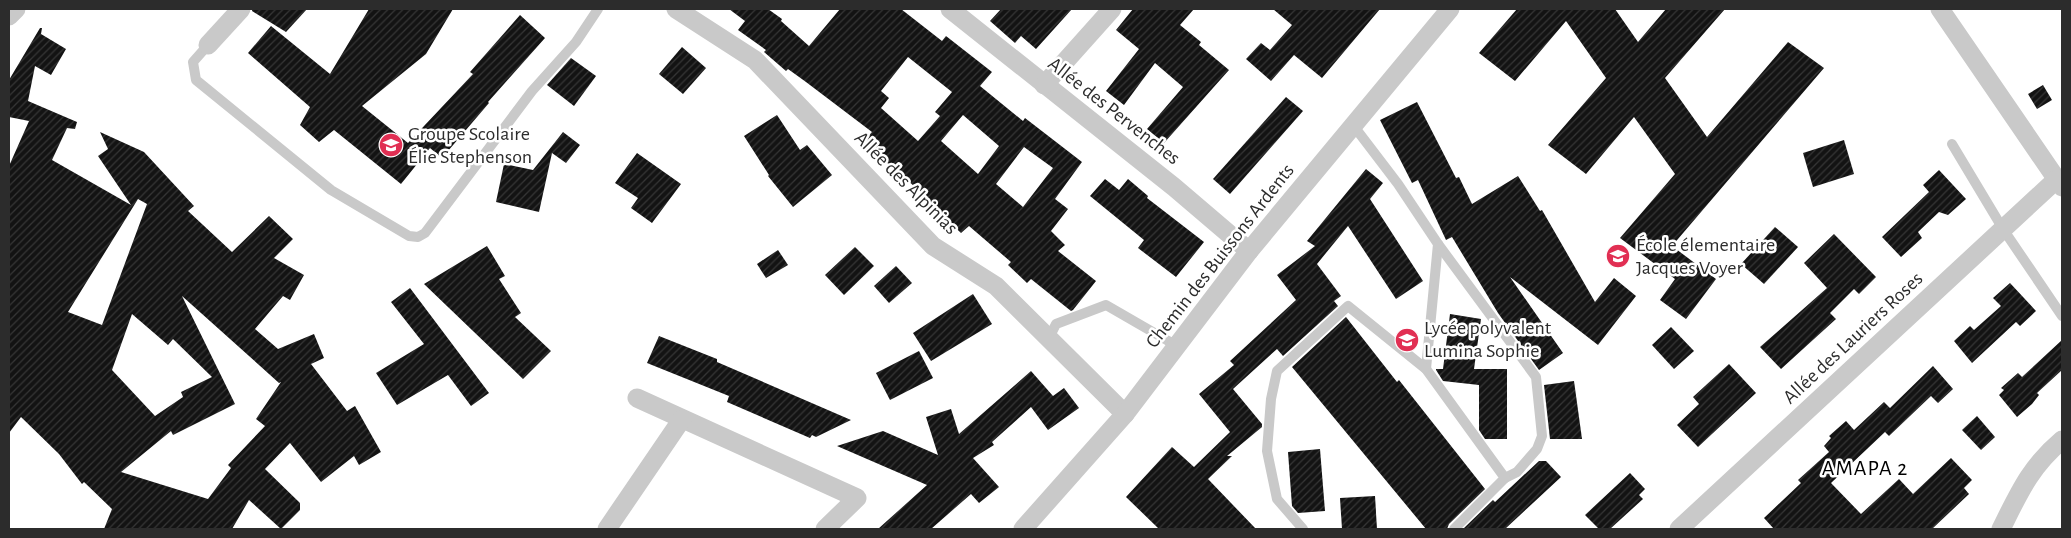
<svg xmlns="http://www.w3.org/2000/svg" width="2071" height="538" font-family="'Alegreya Sans',sans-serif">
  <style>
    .building { fill: url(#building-hatch); fill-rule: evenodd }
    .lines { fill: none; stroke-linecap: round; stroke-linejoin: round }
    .lane { stroke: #c9c9c9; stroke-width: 10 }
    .street { stroke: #c9c9c9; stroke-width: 19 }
    .labels { text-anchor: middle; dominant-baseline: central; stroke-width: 5; stroke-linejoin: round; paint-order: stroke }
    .street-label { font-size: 20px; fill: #2c2c2c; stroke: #fff }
    .poi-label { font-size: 20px; fill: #2c2c2c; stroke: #fff; text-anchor: start }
    .quarter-label { font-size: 22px; letter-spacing: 1px; fill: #000; stroke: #fff }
  </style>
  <defs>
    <pattern id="building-hatch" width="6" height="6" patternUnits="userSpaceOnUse" patternTransform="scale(1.25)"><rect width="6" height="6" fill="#131313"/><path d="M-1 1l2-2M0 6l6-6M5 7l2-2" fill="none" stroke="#363636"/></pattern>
  </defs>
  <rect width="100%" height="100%" fill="#fff"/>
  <g class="building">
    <polygon points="252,9 307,9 286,32 252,11"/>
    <polygon points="369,9 453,9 426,54 362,106 408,143 473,74 470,72 520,15 545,38 488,102 489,103 442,158 430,148 401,184 334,130 319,142 300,125 310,107 248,53 271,26 330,74"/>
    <path d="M729 9H768L782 19 781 21 809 46 840 9H901L942 41 946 36 992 72 980 86 1023 121 1025 118 1082 162 1055 199 1068 209 1051 231 1065 245 1058 251 1096 281 1073 310 1071 311 1031 279 1027 283 1008 265 1011 262 969 226 961 233 941 214 935 219 915 200 922 193 863 142 872 132 806 82 788 69 786 71 764 52 766 50 738 30 745 21ZM908 57 952 92 935 112 940 116 918 141 881 108 889 98 881 91ZM963 115 999 146 978 174 941 141ZM1024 147 1053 168 1023 207 996 184Z"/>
    <polygon points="1001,9 1072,9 1036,49 1021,36 1015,43 990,21"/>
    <polygon points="1133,9 1194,9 1180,25 1201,42 1199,45 1229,70 1164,143 1147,129 1183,87 1155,63 1124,105 1106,91 1139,49 1116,30"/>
    <polygon points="1273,9 1380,9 1322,78 1294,55 1271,81 1246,59 1261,43 1270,50 1292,25"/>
    <polygon points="1517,9 1615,9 1638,42 1666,9 1725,9 1665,78 1707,137 1788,42 1824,68 1672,246 1716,279 1686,319 1660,300 1675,279 1620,238 1675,174 1634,117 1586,174 1548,145 1606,78 1566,21 1515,81 1479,53"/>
    <path d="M40 28H42L41 34 66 49 51 75 35 66 28 101 77 122 75 129 67 128 52 160 131 205 98 156 108 149 100 132 144 152 194 206 188 211 232 252 269 216 293 239 274 258 304 275 290 300 283 296 255 329 278 349 314 334 324 358 311 364 347 411 355 406 381 452 359 465 354 456 321 482 290 443 265 469 300 503V510L281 529 249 500 232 529H104L112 509 84 482 82 484 59 454 21 417 9 433V166L29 121 9 117V80ZM138 199 147 204 102 325 68 312ZM182 296 279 383 281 382 256 419 265 426 228 465 231 468 208 499 121 472 171 431 173 435 235 404ZM132 314 168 345 173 339 212 377 181 392 183 397 155 416 112 370Z"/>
    <polygon points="682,47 706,68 683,94 659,74"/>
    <polygon points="571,58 596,76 574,106 547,85"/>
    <polygon points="2043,85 2052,100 2037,109 2028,94"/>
    <polygon points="1286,97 1303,111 1230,194 1213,179"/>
    <polygon points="1417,102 1456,178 1459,177 1472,204 1518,176 1540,211 1542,210 1595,302 1614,278 1636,296 1598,345 1510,277 1563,353 1539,370 1498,313 1452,237 1446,240 1418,180 1412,183 1380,120"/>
    <polygon points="777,115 800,150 807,145 832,175 793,207 768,176 769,175 744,136"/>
    <polygon points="563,132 580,145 566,163 552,153 539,212 496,202 504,164 533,170"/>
    <polygon points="1844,140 1854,174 1813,187 1803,153"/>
    <polygon points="637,153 681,184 652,223 631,208 638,198 615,183"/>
    <polygon points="1366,169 1383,183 1370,199 1423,281 1396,299 1348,226 1317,264 1341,296 1334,301 1338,306 1283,356 1277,349 1233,389 1262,424 1262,427 1227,456 1232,456 1208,479 1256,529 1159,529 1126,497 1172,447 1194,467 1230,432 1199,394 1234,365 1230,361 1296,300 1277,275 1315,246 1307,241"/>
    <polygon points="1939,170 1966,199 1948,215 1939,212 1918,232 1922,238 1901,257 1882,237 1929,192 1923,185"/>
    <polygon points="1105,179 1119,190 1128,179 1148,196 1147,198 1204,242 1176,277 1138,248 1144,240 1090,196"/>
    <polygon points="1775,227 1798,247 1764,284 1741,264"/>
    <polygon points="1834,234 1876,277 1859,294 1854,289 1830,313 1836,319 1781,369 1760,347 1827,288 1804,263"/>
    <polygon points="487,246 505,276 499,279 521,313 515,317 551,351 523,379 424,284"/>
    <polygon points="855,247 874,266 844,295 825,275"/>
    <polygon points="778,250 788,265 766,278 757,264"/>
    <polygon points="896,266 912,283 889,303 874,286"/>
    <polygon points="2010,283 2036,311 2020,326 2016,322 1972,363 1954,341 1970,326 1974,330 2001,306 1993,298"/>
    <polygon points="410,288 489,393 471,406 448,375 397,405 376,373 424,344 391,302"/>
    <polygon points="973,294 992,324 931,361 913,333"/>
    <polygon points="1450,314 1481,319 1474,369 1507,369 1507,439 1485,439 1479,430 1479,385 1443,381 1436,370 1436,369 1443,369"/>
    <polygon points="1346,317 1397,382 1399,380 1485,489 1449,524 1447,529 1426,529 1292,367"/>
    <polygon points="1671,327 1694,351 1674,369 1652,345"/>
    <polygon points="659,336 717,359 717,362 851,420 816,437 812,435 810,438 727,402 729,396 647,363"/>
    <polygon points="2062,340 2062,370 2037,393 2039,395 2032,404 2017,417 1999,395 2004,390 2001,388 2018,373 2022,377"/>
    <polygon points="919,351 933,378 890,400 876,373"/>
    <polygon points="1729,364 1756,393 1698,447 1677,425 1699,404 1693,397"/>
    <polygon points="1933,366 1953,389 1938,403 1931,396 1889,436 1885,432 1831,483 1861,514 1899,479 1913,494 1951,458 1972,480 1964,488 1969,494 1932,529 1774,529 1764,518 1801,483 1798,480 1829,452 1824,446 1831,438 1829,436 1846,421 1854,430 1884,402 1890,408"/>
    <polygon points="1031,371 1053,396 1064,388 1079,408 1048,430 1031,407 992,442 994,445 973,458 999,487 979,503 971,494 931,529 878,529 927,485 837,446 883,431 938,455 926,417 951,409 959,434"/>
    <polygon points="1574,381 1582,439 1550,439 1544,385"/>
    <polygon points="1977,416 1995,437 1981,450 1962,430"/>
    <polygon points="1320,449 1325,511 1298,513 1292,506 1288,452"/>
    <polygon points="1539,461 1546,461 1561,477 1505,529 1463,529 1493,500 1495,502"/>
    <polygon points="1630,473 1645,489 1639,495 1643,499 1610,529 1599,529 1585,515"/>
    <polygon points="1375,496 1377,529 1342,529 1340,498"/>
  </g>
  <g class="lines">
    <g class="lane">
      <polyline points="208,45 193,62 196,80 331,190 409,236 418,237 425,233 532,91 576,42 598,9"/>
      <polyline points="1353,125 1398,184 1438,244 1426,369"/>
      <polyline points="1952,144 2003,229 2062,316"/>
      <polyline points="1438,244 1536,377 1542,436 1537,449 1517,472 1505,478"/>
      <polyline points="1049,338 1056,324 1106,305 1177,346"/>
      <polyline points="1303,529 1277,499 1267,451 1271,399 1277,371 1348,306 1426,369 1505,478 1454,529"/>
    </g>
    <g class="street">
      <polyline points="676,9 755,60 933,246 996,286 1125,414"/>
      <polyline points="950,9 1174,187 1249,251"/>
      <polyline points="1940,9 2062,187"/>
      <polyline points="9,16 16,9"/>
      <polyline points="208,45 241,9"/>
      <polyline points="1044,85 1112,9"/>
      <polyline points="637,398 857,498 825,529"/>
      <polyline points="607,529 682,419"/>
      <polyline points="1023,529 1125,414 1249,251 1450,9"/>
      <polyline points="1679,529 2057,179"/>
      <path d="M2001 529C2019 493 2030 467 2062 440"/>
    </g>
  </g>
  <defs>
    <g id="school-disc" transform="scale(1.25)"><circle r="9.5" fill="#e12f53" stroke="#fff"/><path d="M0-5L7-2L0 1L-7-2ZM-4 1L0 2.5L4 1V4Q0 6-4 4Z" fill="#fff"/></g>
  </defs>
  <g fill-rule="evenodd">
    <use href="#school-disc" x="391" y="145"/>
    <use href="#school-disc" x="1618" y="256"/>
    <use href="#school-disc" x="1407" y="340"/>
  </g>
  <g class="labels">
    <g class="street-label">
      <text transform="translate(1114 111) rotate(38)">Allée des Pervenches</text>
      <text transform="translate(906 183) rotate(45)">Allée des Alpinias</text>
      <text transform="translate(1220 256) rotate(-52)">Chemin des Buissons Ardents</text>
      <text transform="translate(1853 338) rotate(-43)">Allée des Lauriers Roses</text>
    </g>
    <g class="poi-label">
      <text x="408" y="134">Groupe Scolaire<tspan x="408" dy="23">Élie Stephenson</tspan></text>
      <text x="1636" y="245">École élementaire<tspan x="1636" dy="23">Jacques Voyer</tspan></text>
      <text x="1424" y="328">Lycée polyvalent<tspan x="1424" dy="23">Lumina Sophie</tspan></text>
    </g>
    <g class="quarter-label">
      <text x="1865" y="468">AMAPA 2</text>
    </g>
  </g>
  <rect width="2071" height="538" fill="none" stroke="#2c2c2c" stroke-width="20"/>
</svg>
